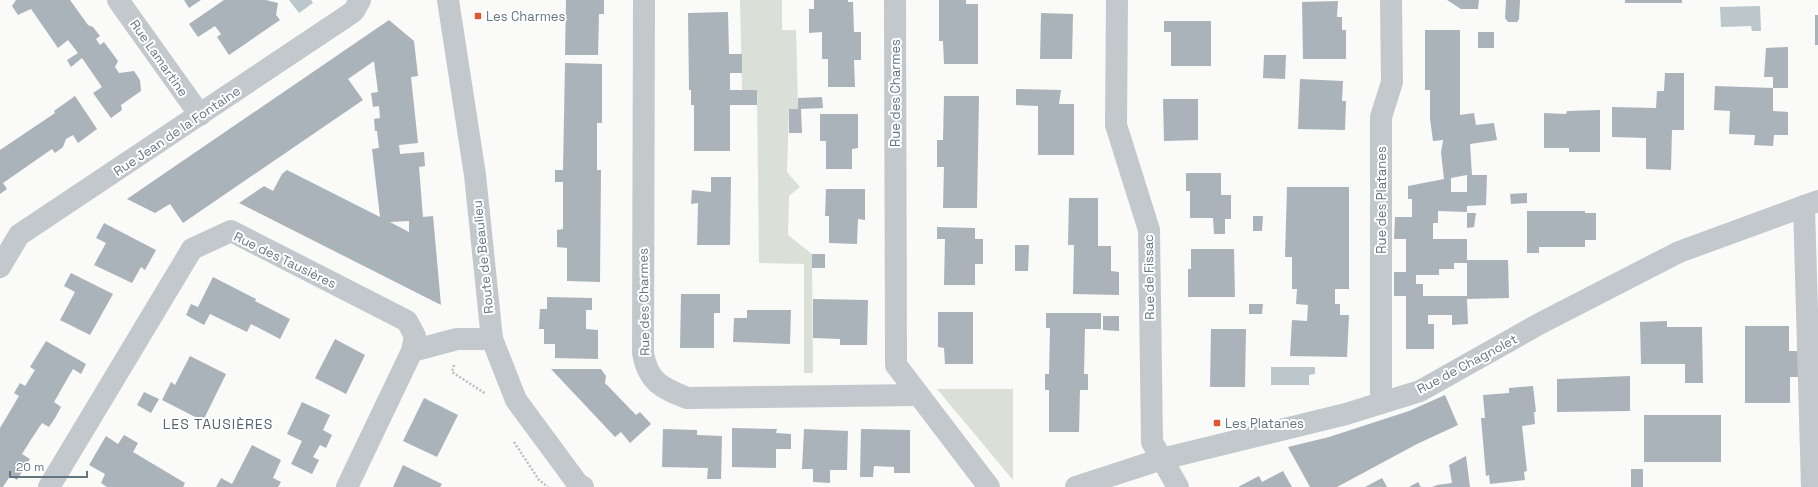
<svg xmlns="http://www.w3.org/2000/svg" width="1818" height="487" font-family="'Space Grotesk',sans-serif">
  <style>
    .green { fill: #dadfd7 }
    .water { fill: #bbc7cb }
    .building { fill: #aab3b9; fill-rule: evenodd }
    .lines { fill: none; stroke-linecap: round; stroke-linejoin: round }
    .path { stroke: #bbbfc2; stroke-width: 2.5; stroke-dasharray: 2 2; stroke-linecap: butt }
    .minor { stroke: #c3c8cc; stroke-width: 22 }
    .poi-dot { fill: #e4572e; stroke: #fff; stroke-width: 1.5 }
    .labels { text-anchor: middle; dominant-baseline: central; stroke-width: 4; stroke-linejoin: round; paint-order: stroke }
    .poi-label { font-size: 13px; fill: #657683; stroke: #fff; text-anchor: start }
    .street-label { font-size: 13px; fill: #657683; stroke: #fff }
    .neighbourhood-label { font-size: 14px; letter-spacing: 1px; fill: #57646e; stroke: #fff }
  </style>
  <rect width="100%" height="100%" fill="#fafaf8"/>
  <g class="green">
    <polygon points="740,0 782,0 782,30 796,30 798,109 789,109 787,172 800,187 789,196 788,235 812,254 813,373 804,373 804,264 759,263 757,90 742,90"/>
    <polygon points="937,389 1013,389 1013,480"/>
  </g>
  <g class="water">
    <polygon points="289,0 311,0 313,3 299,13"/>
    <polygon points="1760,6 1761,31 1752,31 1751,26 1721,27 1720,7"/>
    <polygon points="1271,367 1315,367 1315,374 1309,375 1309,385 1271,385"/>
  </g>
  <g class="building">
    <polygon points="16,0 70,0 88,25 93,27 100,36 96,39 100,45 104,42 118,61 115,67 119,73 134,71 140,80 141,91 121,105 122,110 111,118 93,93 102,87 82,58 71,67 67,60 78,53 68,40 58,48 31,9 18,15 12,6"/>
    <polygon points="184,0 201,0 189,8"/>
    <polygon points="224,0 266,0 278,3 276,15 280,20 229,55 217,37 221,34 215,26 198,37 189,24"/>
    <polygon points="566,0 604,0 604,14 599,14 598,55 565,55"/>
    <polygon points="814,0 848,0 848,2 853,2 854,32 861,32 861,60 854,60 855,87 828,87 828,59 822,59 822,32 809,33 809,9 814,9"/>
    <polygon points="939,0 966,0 966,4 978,4 978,64 944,64 943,41 939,41"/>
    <polygon points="1447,0 1479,0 1478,9 1461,9"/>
    <polygon points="1506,0 1520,0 1519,19 1517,22 1508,22 1505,18"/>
    <rect x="1625" y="0" width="57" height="3"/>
    <polygon points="1338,1 1337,17 1342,17 1342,30 1346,30 1346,59 1303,59 1302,2"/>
    <polygon points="728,12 729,54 742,54 742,73 730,73 730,90 757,90 757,105 730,105 730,151 694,151 694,105 691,105 691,90 689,90 688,13"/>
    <polygon points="1041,13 1073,14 1072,59 1040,59"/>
    <rect x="1815" y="15" width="3" height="30"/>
    <path d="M389 20 414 41 418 76 411 77 418 143 399 145 400 154 424 152 425 166 419 167 423 217 433 216 441 305 239 203 264 186 273 191 282 174 287 170 380 217 372 149 379 148 377 131H375L374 119 380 118 379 106 373 107 371 93 378 92 374 61 348 79 363 100 183 223 170 204 155 213 127 199ZM409 221V232L390 222Z"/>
    <polygon points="1164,21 1211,21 1211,66 1171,66 1171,32 1164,32"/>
    <path d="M1425 30H1460V115L1474 113 1476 125 1494 123 1497 140 1470 144 1472 175H1487L1486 205 1467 206V212L1438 211V223H1433V239H1467V260H1508L1509 298 1467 299 1468 324 1452 325V315H1428V324H1434V349H1406V296H1394V272H1406V239H1394L1395 217H1412V199H1408V186L1444 179 1441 152 1443 141V140L1433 141 1430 119V90H1425ZM1467 175V192H1451V178ZM1454 263H1467V296H1423V284H1416V275H1439V269H1454Z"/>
    <rect x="1478" y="32" width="16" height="16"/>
    <polygon points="1788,47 1788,88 1773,88 1773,111 1788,112 1788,135 1774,135 1773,146 1754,145 1755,135 1729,134 1730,111 1714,110 1715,86 1773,88 1773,77 1764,77 1766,48"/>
    <polygon points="1264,55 1286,55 1285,79 1263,78"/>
    <polygon points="565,63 602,64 602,123 597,123 597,170 601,170 600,282 567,281 567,248 557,247 557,230 563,229 563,182 555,182 555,170 563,170"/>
    <polygon points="1665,73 1684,73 1684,130 1672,130 1671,170 1646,169 1646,138 1612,137 1612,107 1656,108 1657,91 1664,91"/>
    <polygon points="1300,79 1343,81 1342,101 1346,101 1345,130 1298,129"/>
    <polygon points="1016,89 1061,90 1059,104 1074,104 1074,155 1038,155 1038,106 1016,105"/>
    <polygon points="75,96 97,129 78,143 73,135 66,139 63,147 55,153 52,149 3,183 7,189 0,194 0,150 55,113 54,111"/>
    <polygon points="944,96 979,96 977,208 943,208 944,167 937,167 937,140 943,140"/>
    <polygon points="822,97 823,108 801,109 802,133 789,133 789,109 798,109 798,98"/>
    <polygon points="1163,99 1198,99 1198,140 1164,141"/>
    <polygon points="1600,110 1600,152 1569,152 1569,148 1544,148 1544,113 1566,114 1567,111"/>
    <polygon points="820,114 858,114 858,148 852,149 852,169 826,169 826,141 820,141"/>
    <polygon points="1186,173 1221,173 1221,195 1231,195 1231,219 1225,219 1225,234 1214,234 1213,218 1190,218 1190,191 1186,191"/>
    <polygon points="711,177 731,177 730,245 697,245 698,203 691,204 692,190 711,192"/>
    <polygon points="1287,187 1349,187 1349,289 1335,289 1335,304 1340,304 1340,315 1349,315 1347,357 1290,356 1292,320 1307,321 1308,305 1296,304 1297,289 1292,289 1292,257 1285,257"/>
    <polygon points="826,189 865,189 865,220 858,219 857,244 829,243 829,216 825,216"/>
    <polygon points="1527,193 1527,203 1511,204 1510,194"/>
    <polygon points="1069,198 1098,198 1098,246 1111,246 1111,271 1119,272 1119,295 1073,294 1074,245 1068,245"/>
    <polygon points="1527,211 1585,211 1585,213 1596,213 1596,240 1585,240 1585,247 1539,247 1539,253 1527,253"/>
    <polygon points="1467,213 1476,213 1474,227 1467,228"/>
    <polygon points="1253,216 1263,216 1262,231 1253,231"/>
    <polygon points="104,223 156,250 145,270 141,267 132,283 94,265 106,243 96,238"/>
    <polygon points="937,227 975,228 975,239 983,239 983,264 975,264 975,285 944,285 945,239 937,239"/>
    <polygon points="1015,245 1029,245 1028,271 1015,271"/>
    <polygon points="1191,249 1234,249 1235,297 1188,297 1188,269 1191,269"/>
    <rect x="812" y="254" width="13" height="14"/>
    <polygon points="71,273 113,294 90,335 60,320 75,292 64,286"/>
    <polygon points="213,277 256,299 255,301 290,319 280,339 251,324 247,332 210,314 204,325 186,315 191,304 198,307"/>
    <polygon points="681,294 720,294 720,313 714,313 714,348 680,348"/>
    <polygon points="547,297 592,298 592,310 586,310 586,329 598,330 598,359 555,358 555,344 544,344 544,329 539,329 540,309 547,309"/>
    <polygon points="813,299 868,300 867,345 840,345 840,339 813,338"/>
    <polygon points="1249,304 1263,304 1262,314 1249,314"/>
    <polygon points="747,310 791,310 790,344 733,342 734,318 747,318"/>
    <polygon points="938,312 973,312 973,364 945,364 944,348 938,347"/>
    <polygon points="1046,313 1101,313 1101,329 1085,329 1084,374 1088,374 1088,390 1080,390 1079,432 1049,432 1049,390 1045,390 1045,374 1049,374 1050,328 1046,328"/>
    <polygon points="1103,316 1119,316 1119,331 1103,330"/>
    <polygon points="1667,321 1667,327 1702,327 1703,383 1685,383 1685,364 1641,364 1640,322"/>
    <polygon points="1745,326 1789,326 1789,351 1798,351 1798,377 1790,377 1790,403 1745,403"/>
    <polygon points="1211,329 1246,329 1245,387 1210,387"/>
    <polygon points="335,339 365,355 346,394 315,378"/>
    <polygon points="46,341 86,364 81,374 73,369 54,402 61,407 55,418 49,427 42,423 32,438 22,454 30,459 17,480 10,476 3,487 0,487 0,428 19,396 14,393 20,383 25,386 35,370 30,367"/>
    <polygon points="190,356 226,374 203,421 162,400 171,382 175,385"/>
    <polygon points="551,369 601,369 606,376 605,383 636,415 640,412 651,424 630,443 621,432 615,437"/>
    <polygon points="1630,376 1630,411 1557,412 1557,379"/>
    <polygon points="1533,386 1536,412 1534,412 1535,424 1522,426 1527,471 1524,472 1525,480 1490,484 1489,475 1486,476 1481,418 1485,418 1483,395 1509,393 1509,388"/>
    <polygon points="144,392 159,399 151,413 137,405"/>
    <polygon points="1445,395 1458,425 1417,444 1337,487 1310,487 1288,447 1329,437 1409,411"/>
    <polygon points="424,398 458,415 437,457 403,441"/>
    <polygon points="302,402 330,415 323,430 332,435 326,448 320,445 313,457 319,460 312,474 291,464 302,441 287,434"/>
    <rect x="1644" y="415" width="77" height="47"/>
    <polygon points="732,428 777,429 776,433 791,434 791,449 776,449 776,468 732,467"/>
    <polygon points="663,429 697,430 697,435 722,436 721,479 707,479 708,468 662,467"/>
    <polygon points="804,429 848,431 847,470 830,470 830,483 813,482 813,469 802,469"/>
    <polygon points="861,429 910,430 910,473 894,473 894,467 874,466 873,477 860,477"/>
    <polygon points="124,435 138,443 133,452 185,483 183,487 107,487 101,483 105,474 89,465 106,436 118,444"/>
    <polygon points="252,445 281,460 273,478 281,482 278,487 216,487 221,478 232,484"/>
    <polygon points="1466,456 1470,487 1432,487 1437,485 1452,483 1449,465"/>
    <polygon points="403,465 442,484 440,487 393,487"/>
    <rect x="1631" y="469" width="12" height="18"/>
    <polygon points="1283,471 1292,487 1238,487 1259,476 1262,482"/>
    <polygon points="1382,478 1387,487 1365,487"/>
    <polygon points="1418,482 1421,487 1409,487"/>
  </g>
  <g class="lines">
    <g class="path">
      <polyline points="454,365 452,372 486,394"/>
      <polyline points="514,442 539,480 548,487"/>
    </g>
    <g class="minor">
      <polyline points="118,0 200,115"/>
      <polyline points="448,0 475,175 492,339 516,400 578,484 583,487"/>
      <path d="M644 0 643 353C648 382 662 388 687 398L918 395"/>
      <polyline points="895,0 896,365 989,487"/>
      <polyline points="1117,0 1116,125 1149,230 1152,442 1178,487"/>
      <polyline points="1804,206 1812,487"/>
      <polyline points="0,267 19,235 347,16 354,11 360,0"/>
      <polyline points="412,351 457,339 492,339"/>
      <polyline points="1384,401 1381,393 1381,117 1392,82 1391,0"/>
      <polyline points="49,487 192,249 231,231 407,321 415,336 412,351 347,487"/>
      <polyline points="1076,487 1162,459 1346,414 1420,391 1539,324 1679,252 1818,201"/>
    </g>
  </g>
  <g class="poi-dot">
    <rect x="474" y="12" width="8" height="8" rx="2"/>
    <rect x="1213" y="419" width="8" height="8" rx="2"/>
  </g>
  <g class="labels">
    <g class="poi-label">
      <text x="486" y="16">Les Charmes</text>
      <text x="1225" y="423">Les Platanes</text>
    </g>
    <g class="street-label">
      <text transform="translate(159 58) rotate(55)">Rue Lamartine</text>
      <text transform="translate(895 93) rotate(-90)">Rue des Charmes</text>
      <text transform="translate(177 131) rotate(-34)">Rue Jean de la Fontaine</text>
      <text transform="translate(1381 200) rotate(-90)">Rue des Platanes</text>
      <text transform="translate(483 257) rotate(-96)">Route de Beaulieu</text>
      <text transform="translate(285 260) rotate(26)">Rue des Tausières</text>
      <text transform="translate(1149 277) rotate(-91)">Rue de Fissac</text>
      <text transform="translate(644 302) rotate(-91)">Rue des Charmes</text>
      <text transform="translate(1467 364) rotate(-28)">Rue de Chagnolet</text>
    </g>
    <g class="neighbourhood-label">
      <text x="218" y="424">LES TAUSIÈRES</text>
    </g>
  </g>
  <path d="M10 471v6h77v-6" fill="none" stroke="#657683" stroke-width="2"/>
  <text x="16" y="471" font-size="12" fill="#657683" stroke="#ffffff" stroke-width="3" paint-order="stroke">20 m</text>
</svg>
